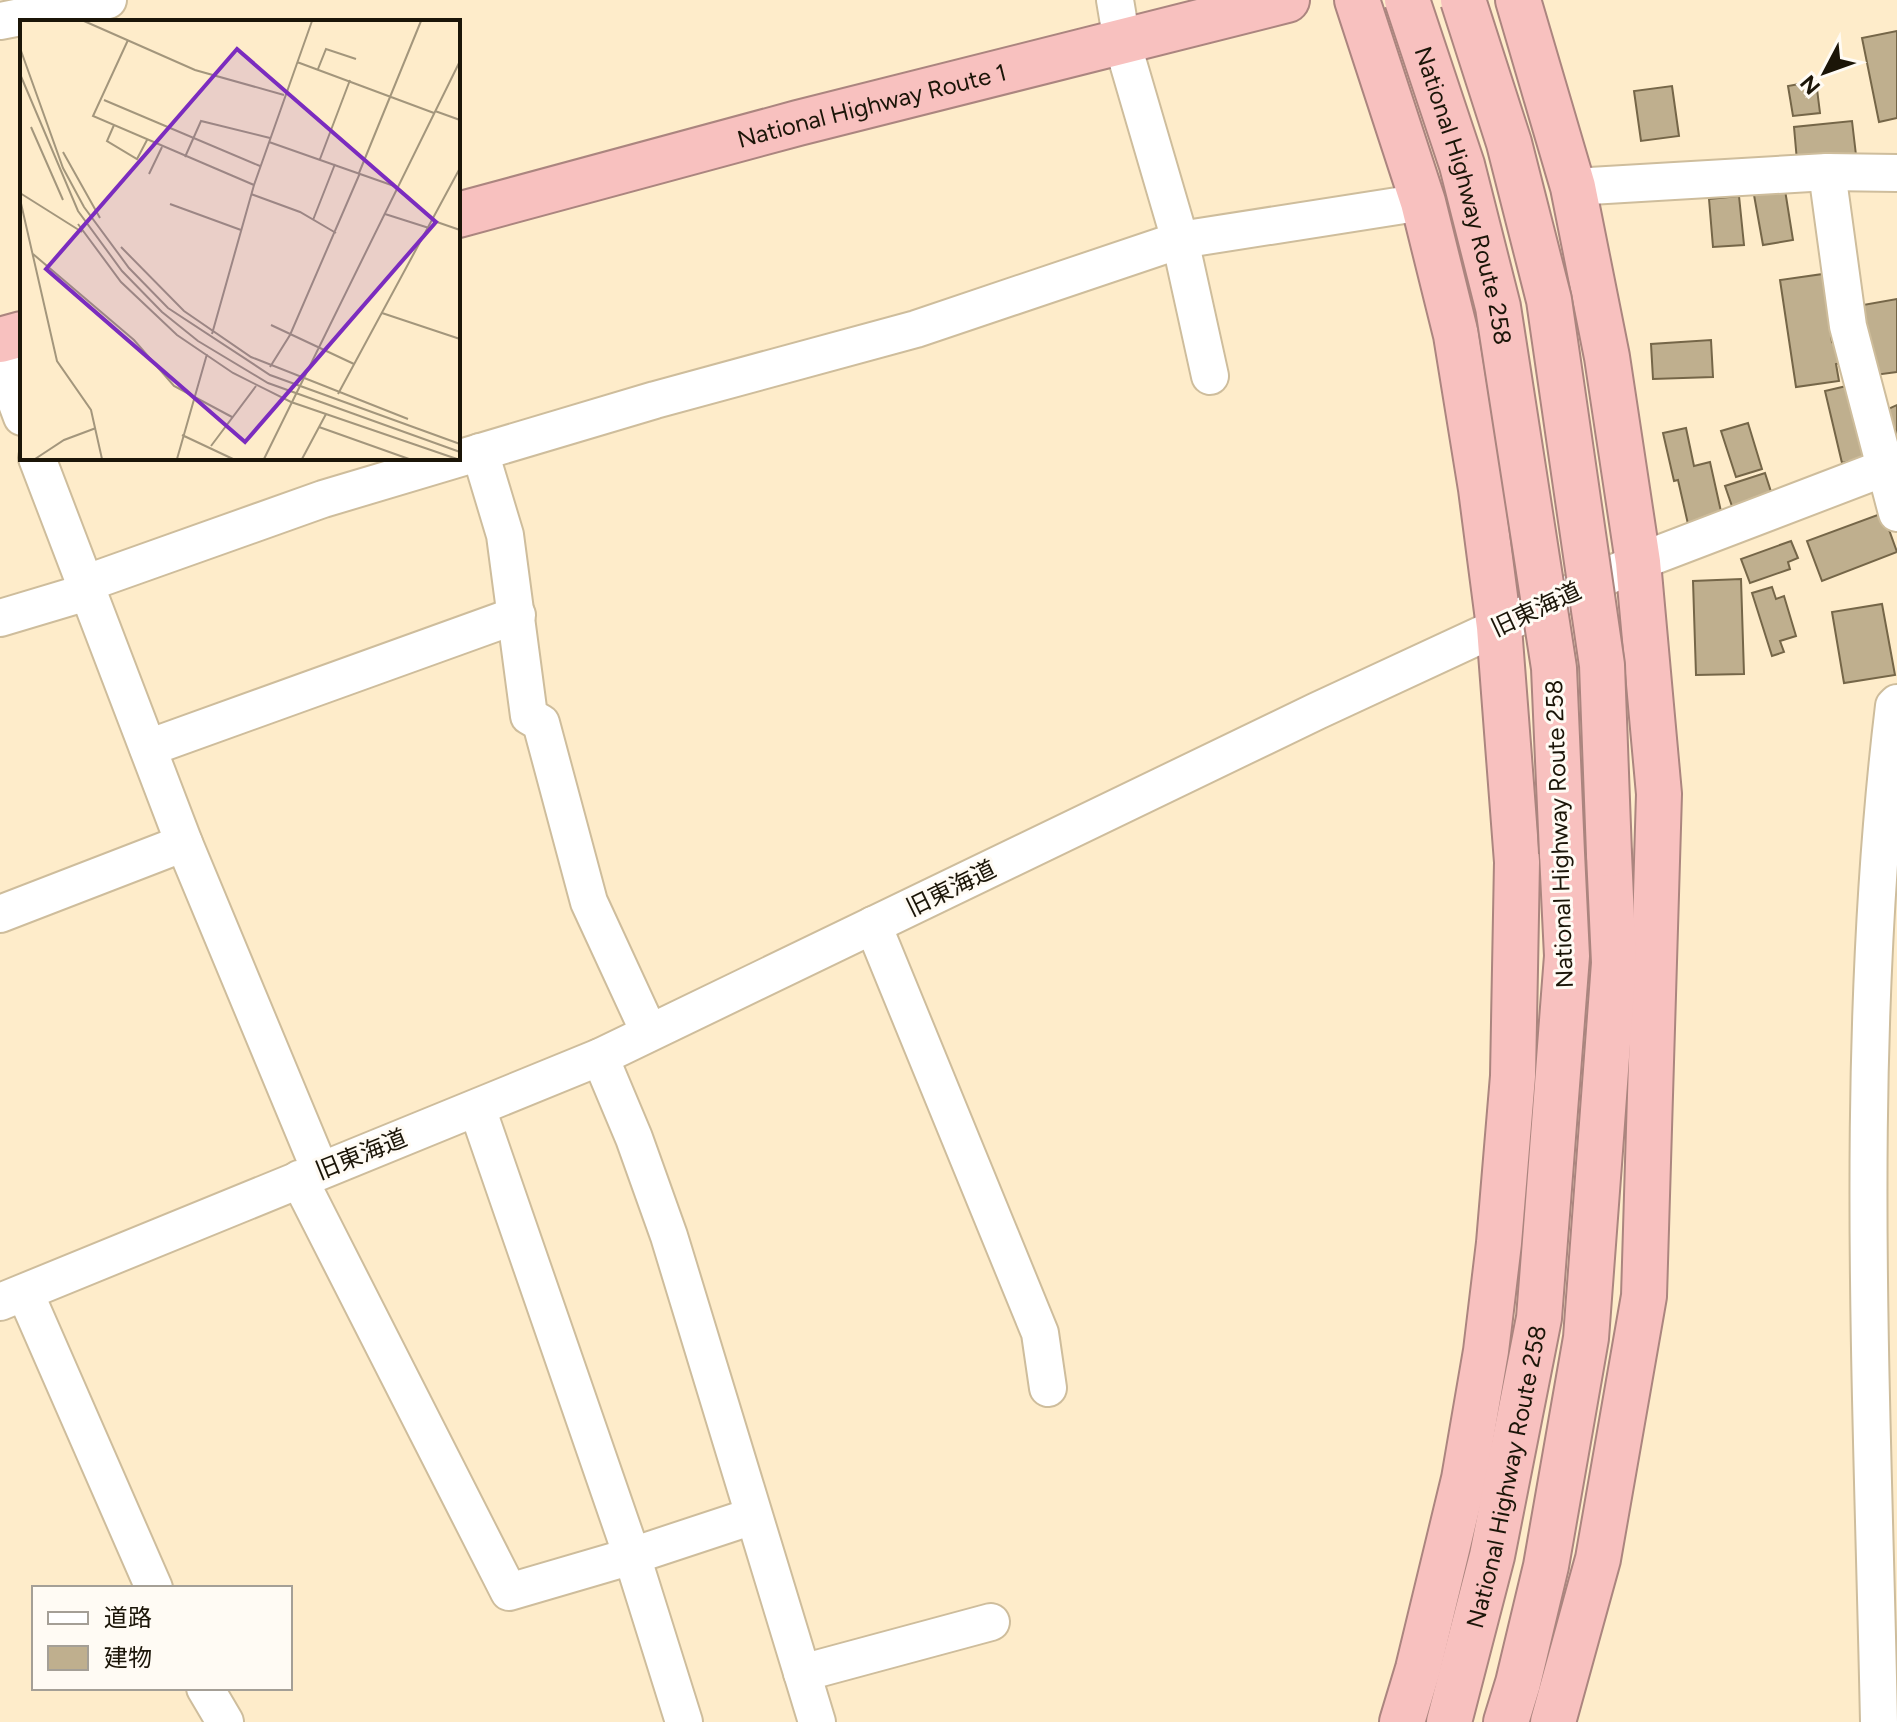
<svg xmlns="http://www.w3.org/2000/svg" width="1897" height="1722" font-family="Figtree,'Noto Sans JP',sans-serif">
  <style>
    .building { fill: #bfaf8e; stroke: #756648; stroke-width: 2 }
    .lines { fill: none; stroke-linecap: round; stroke-linejoin: round }
    .street-casing { stroke: #cebd9c; stroke-width: 40 }
    .highway-casing { stroke: #ab857f; stroke-width: 48 }
    .street { stroke: #fff; stroke-width: 36 }
    .highway { stroke: #f8c1bf; stroke-width: 44 }
    .highway-bridge-casing { stroke: #ab857f; stroke-width: 48; stroke-linecap: butt }
    .highway-bridge { stroke: #f8c1bf; stroke-width: 44 }
    .labels { text-anchor: middle; dominant-baseline: central; stroke-width: 6; stroke-linejoin: round; paint-order: stroke }
    .street-label { font-size: 24px; fill: #1b1508; stroke: #fffbf4 }
    .inset-road { fill: none; stroke: #a3967c; stroke-width: 2 }
    .view { fill: #7b2cbf; fill-opacity: 0.15; stroke: #7b2cbf; stroke-width: 4 }
    .inset-edge { fill: none; stroke: #1b1508; stroke-width: 4 }
  </style>
  <rect width="100%" height="100%" fill="#feecca"/>
  <g class="building">
    <polygon points="1897,31 1897,118 1879,122 1862,38"/>
    <polygon points="1816,81 1820,113 1793,116 1788,86"/>
    <polygon points="1672,86 1679,136 1641,141 1634,91"/>
    <polygon points="1852,121 1856,155 1797,161 1794,127"/>
    <polygon points="1785,190 1793,240 1763,245 1754,195"/>
    <polygon points="1739,196 1744,245 1713,247 1709,199"/>
    <polygon points="1823,274 1832,342 1845,340 1848,362 1836,364 1839,381 1796,387 1780,280"/>
    <polygon points="1897,299 1897,372 1875,375 1863,305"/>
    <polygon points="1711,340 1713,377 1653,379 1651,344"/>
    <polygon points="1855,384 1872,456 1842,463 1825,391"/>
    <polygon points="1897,405 1897,435 1886,410"/>
    <polygon points="1748,423 1762,469 1736,477 1721,431"/>
    <polygon points="1686,428 1694,466 1710,462 1722,516 1688,524 1678,480 1674,481 1663,433"/>
    <polygon points="1765,473 1773,498 1734,512 1725,486"/>
    <polygon points="1883,513 1897,552 1822,581 1807,541"/>
    <polygon points="1791,541 1798,558 1788,562 1790,569 1750,583 1741,559"/>
    <polygon points="1741,579 1744,674 1696,675 1693,581"/>
    <polygon points="1772,587 1776,599 1784,596 1796,636 1780,641 1784,652 1772,656 1752,593"/>
    <polygon points="1882,604 1895,675 1844,683 1832,612"/>
  </g>
  <g class="lines">
    <g class="street-casing">
      <g id="street">
        <polyline points="1115,0 1122,42 1180,240 1210,376"/>
        <polyline points="0,21 108,0"/>
        <polyline points="1827,172 1848,326 1897,513"/>
        <polyline points="1573,187 1827,172 1897,173"/>
        <polyline points="0,358 22,417"/>
        <polyline points="480,452 505,535 529,716 541,723 589,902 649,1032"/>
        <polyline points="37,458 184,843 320,1170"/>
        <polyline points="84,584 323,499 655,400 916,329 1180,240 1423,202"/>
        <polyline points="0,618 87,592"/>
        <polyline points="148,748 517,615"/>
        <polyline points="0,914 184,843"/>
        <polyline points="873,925 1040,1333 1048,1388"/>
        <polyline points="600,1057 634,1138 669,1236 817,1722"/>
        <polyline points="477,1108 632,1556 684,1722"/>
        <polyline points="299,1179 509,1592 632,1556 753,1516"/>
        <polyline points="25,1293 154,1588"/>
        <polyline points="0,1302 600,1057 1317,711 1638,562 1897,463"/>
        <polyline points="802,1673 991,1622"/>
        <polyline points="205,1688 225,1722"/>
        <path d="M1879 1722C1872 1384 1853 1043 1894 706L1897 703"/>
      </g>
    </g>
    <g class="highway-casing">
      <g id="highway">
        <polyline points="1357,0 1423,202 1456,335 1481,489 1499,627 1517,862 1513,1076 1499,1243 1486,1351 1464,1479 1418,1669 1402,1722"/>
        <polyline points="1518,0 1573,187 1607,357 1638,562 1659,794 1644,1296 1598,1559 1553,1722"/>
        <path id="s1" d="M458 215 798 123 1287 0"/>
        <polyline points="0,340 22,334"/>
        <path id="s2" d="M1449 1722 1492 1556 1539 1318 1567 956 1562 853"/>
        <polyline points="1506,1722 1518,1683 1546,1566 1586,1338 1614,963 1609,854"/>
      </g>
    </g>
    <use href="#street" class="street"/>
    <use href="#highway" class="highway"/>
    <g class="highway-bridge-casing">
      <g id="highway-bridge">
        <path id="s3" d="M1407 0 1462 165 1498 307 1554 668 1562 853"/>
        <polyline points="1463,0 1509,143 1549,300 1602,665 1609,854"/>
      </g>
    </g>
    <use href="#highway-bridge" class="highway-bridge"/>
  </g>
  <g class="labels">
    <g class="street-label">
      <text stroke="none"><textPath href="#s1" startOffset="428">National Highway Route 1</textPath></text>
      <text stroke="none"><textPath href="#s3" startOffset="204">National Highway Route 258</textPath></text>
      <text transform="translate(1536 609) rotate(-25)">旧東海道</text>
      <text transform="translate(1559 834) rotate(-92)">National Highway Route 258</text>
      <text transform="translate(951 888) rotate(-26)">旧東海道</text>
      <text transform="translate(361 1154) rotate(-22)">旧東海道</text>
      <text stroke="none"><textPath href="#s2" startOffset="252">National Highway Route 258</textPath></text>
    </g>
  </g>
  <g transform="translate(20 20)">
    <rect width="440" height="440" fill="#feecca"/>
    <path class="inset-road" d="M64 1 175 50 264 75M108 20 73 96 234 165M0 28 43 148 64 187 109 248 148 288 250 355 440 424M277 42 414 93M298 49 306 29 336 39M0 54 58 191 102 251 142 292 178 321 248 363 440 432M84 80 240 146M415 91 440 100M94 105 87 121 117 139 127 120M11 107 43 180M249 122 377 167M43 132 80 198M165 137 181 101 250 118M300 139 330 60M339 153 401 1M129 154 142 127M0 173 62 212M231 174 280 192 316 213M0 179 37 341 71 390 82 439M150 184 221 210M365 194 409 208M293 200 315 144M414 201 440 210M58 204 101 262 157 315 213 353 271 382 437 439M101 227 164 291 231 337 388 399M13 234 114 320 154 366 212 397M362 293 440 319M251 305 334 344M192 314 234 165 292 1M250 347 270 315 340 153M318 374 440 148M299 407 389 439M162 415 213 439M191 426 236 366M15 439 44 420 76 408M157 439 187 334M244 439 440 41M282 439 306 394"/>
    <path class="view" d="M217 29 416 202 225 422 26 249Z"/>
    <rect width="440" height="440" class="inset-edge"/>
  </g>
  <rect x="32" y="1586" width="260" height="104" fill="#fffbf4" stroke="#a49f96" stroke-width="2"/>
  <rect x="48" y="1612" width="40" height="12" fill="#ffffff" stroke="#a49f96" stroke-width="2"/>
  <text x="104" y="1626" font-size="24" fill="#1b1508">道路</text>
  <rect x="48" y="1646" width="40" height="24" fill="#bfaf8e" stroke="#a49f96" stroke-width="2"/>
  <text x="104" y="1666" font-size="24" fill="#1b1508">建物</text>
  <g transform="translate(1825 72) rotate(229)" stroke="#fffbf4" stroke-width="6" paint-order="stroke">
  <path d="M0-6L14 30L0 20L-14 30Z" fill="#1b1508"/>
  <text y="-12" font-size="22" font-weight="bold" text-anchor="middle" fill="#1b1508">N</text>
  </g>
</svg>
